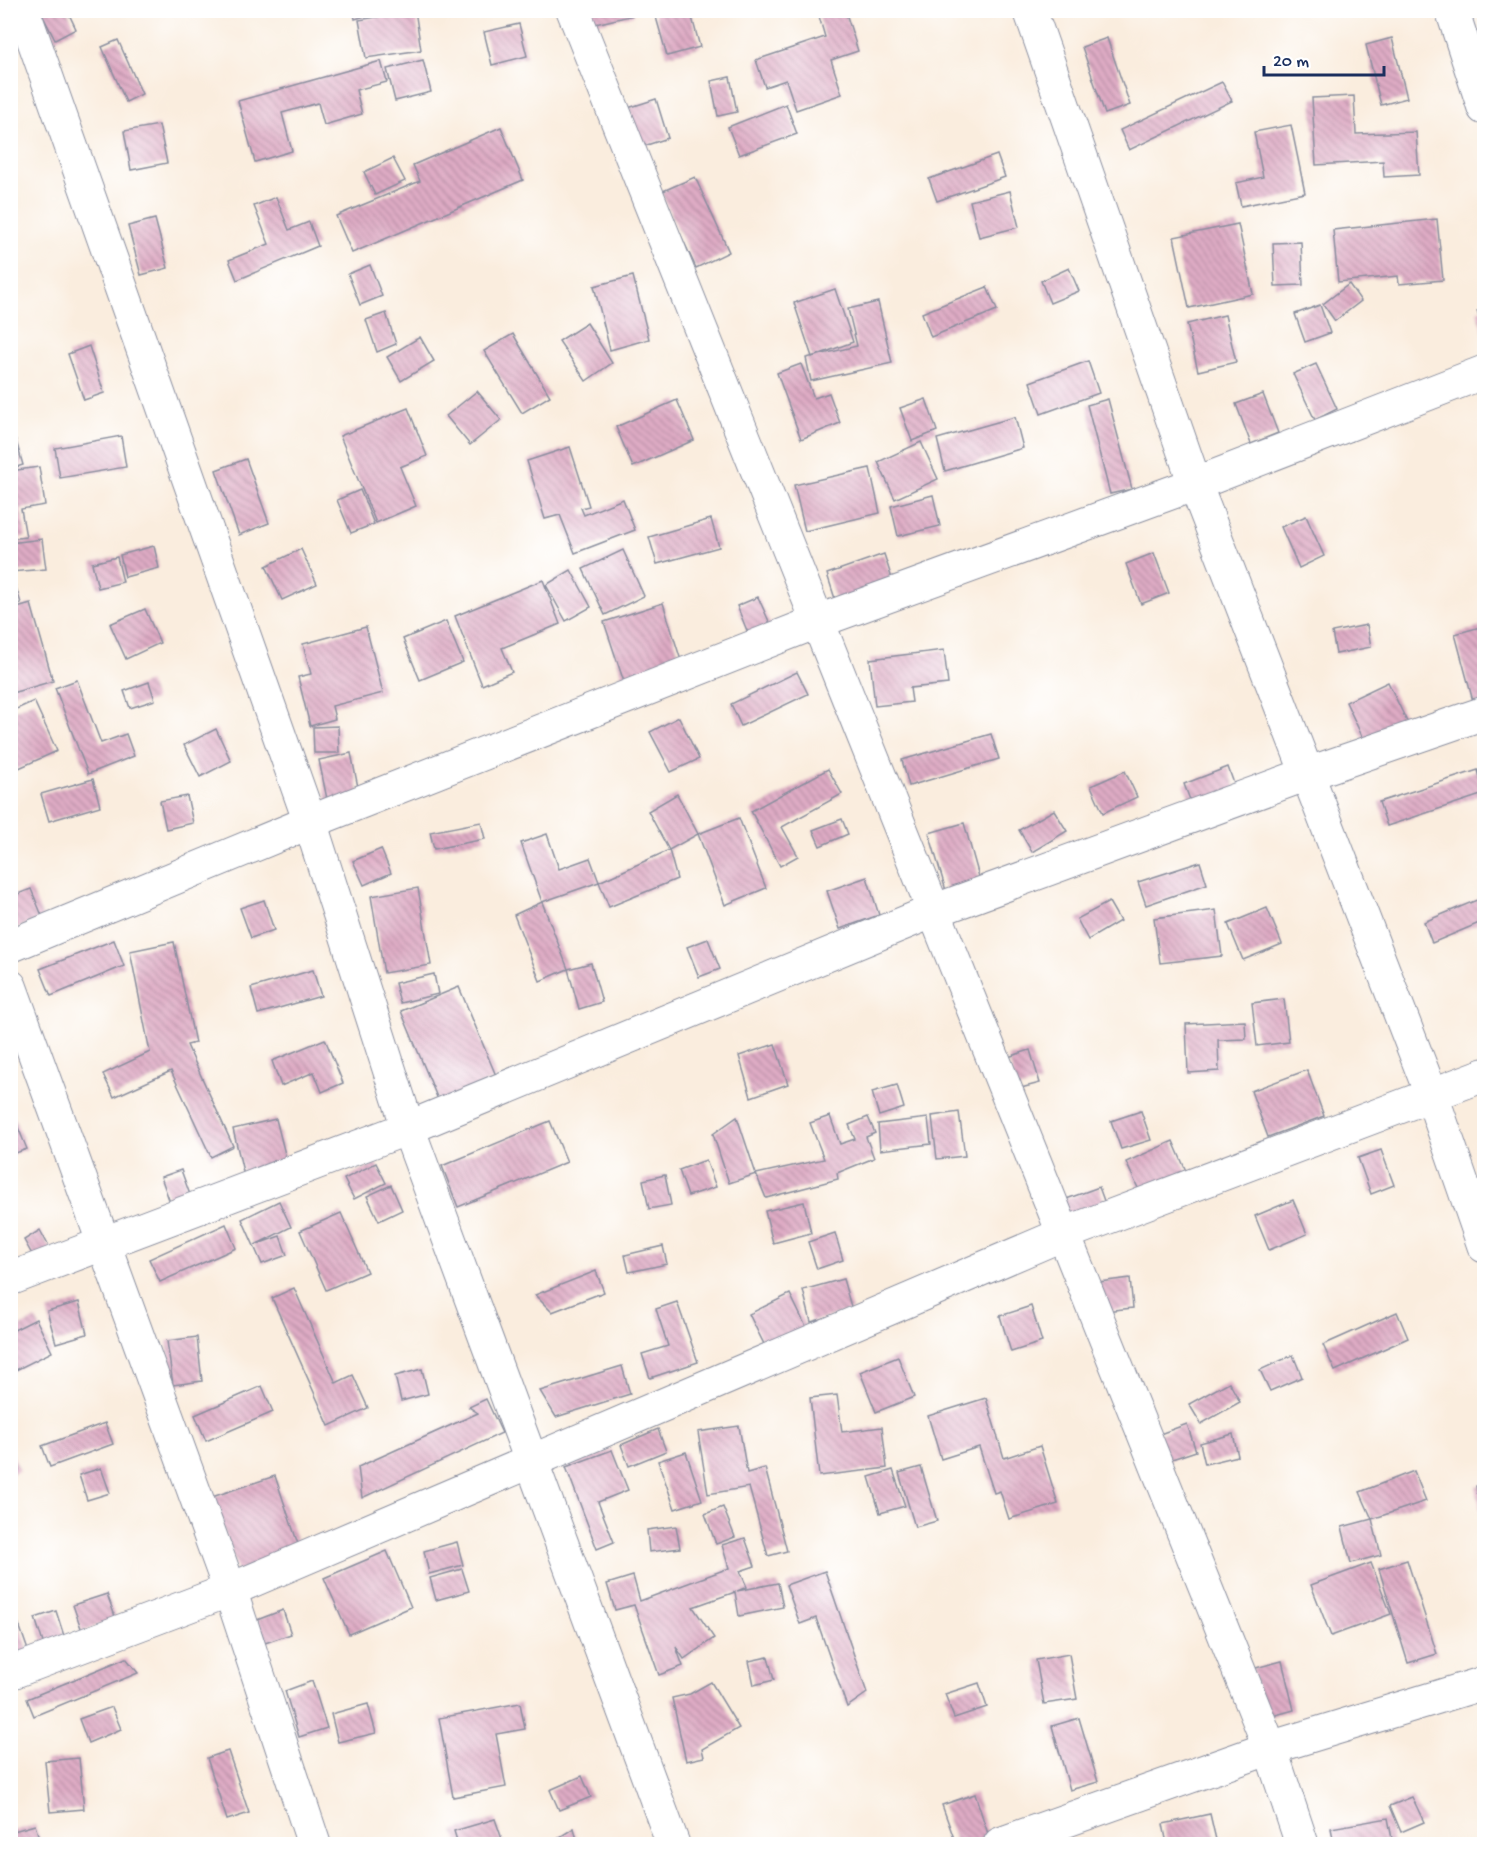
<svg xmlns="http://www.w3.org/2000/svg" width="1495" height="1855" font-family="'Gochi Hand',sans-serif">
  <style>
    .building { fill: url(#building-back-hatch) }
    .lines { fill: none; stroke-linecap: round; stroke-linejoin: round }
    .minor-casing { stroke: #8a8e9e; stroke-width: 35 }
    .minor { stroke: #fff; stroke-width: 33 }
  </style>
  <defs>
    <pattern id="building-back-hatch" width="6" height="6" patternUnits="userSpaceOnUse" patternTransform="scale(1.5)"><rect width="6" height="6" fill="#dfacc5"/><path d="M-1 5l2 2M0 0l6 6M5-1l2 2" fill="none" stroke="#b48ca3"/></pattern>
  </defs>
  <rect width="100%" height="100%" fill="#fff"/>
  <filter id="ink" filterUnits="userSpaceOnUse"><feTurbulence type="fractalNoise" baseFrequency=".0167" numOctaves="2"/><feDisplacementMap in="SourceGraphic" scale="12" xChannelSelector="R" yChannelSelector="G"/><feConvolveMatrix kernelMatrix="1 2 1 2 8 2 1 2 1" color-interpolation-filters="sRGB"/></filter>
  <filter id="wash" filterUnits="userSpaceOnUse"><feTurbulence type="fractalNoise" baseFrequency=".008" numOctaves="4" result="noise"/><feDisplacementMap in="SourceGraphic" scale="24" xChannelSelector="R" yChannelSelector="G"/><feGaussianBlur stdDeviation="1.35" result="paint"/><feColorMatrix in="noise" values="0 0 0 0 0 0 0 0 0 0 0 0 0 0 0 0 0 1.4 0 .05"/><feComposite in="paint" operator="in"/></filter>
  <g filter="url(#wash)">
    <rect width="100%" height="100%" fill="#faedde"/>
    <g id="blocks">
      <g class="building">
        <polygon points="40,10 67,10 76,29 55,40"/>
        <polygon points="353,10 382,10 382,11 355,19"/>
        <polygon points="393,10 415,10 421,50 366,58 359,20 394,14"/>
        <polygon points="588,10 633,10 634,15 591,25"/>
        <polygon points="654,10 690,10 700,47 667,56"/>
        <polygon points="825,10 845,10 858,51 831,60 842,94 796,110 786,80 765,87 756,60 825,37 818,13"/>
        <polygon points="519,24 527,56 492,65 484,32"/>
        <polygon points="1107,38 1130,105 1105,114 1082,47"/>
        <polygon points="1392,38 1407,98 1381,105 1366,45"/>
        <polygon points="118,40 142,94 126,102 102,47"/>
        <polygon points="423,60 431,92 395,101 387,69"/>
        <polygon points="381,61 387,82 356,90 362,114 324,125 318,103 282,113 292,151 255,162 238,101"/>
        <polygon points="730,77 737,112 718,116 711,81"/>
        <polygon points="1222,82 1232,101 1129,150 1120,130"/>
        <polygon points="1354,96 1356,134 1416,132 1419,175 1384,177 1383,161 1316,165 1312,98"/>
        <polygon points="656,99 668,138 641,147 628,108"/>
        <polygon points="786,104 797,134 739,155 728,127"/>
        <polygon points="159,125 167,163 131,170 124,131"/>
        <polygon points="1291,125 1305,193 1241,206 1236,183 1263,177 1254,132"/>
        <polygon points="501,127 523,180 352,253 336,216 420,181 413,165"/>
        <polygon points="997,155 1005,177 937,201 929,179"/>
        <polygon points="393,158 405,181 375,195 364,172"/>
        <polygon points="695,177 729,252 696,268 661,192"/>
        <polygon points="1010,191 1019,227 979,237 970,201"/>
        <polygon points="276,197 289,230 309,222 318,246 237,280 229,260 269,244 254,206"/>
        <polygon points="155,219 168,268 141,275 128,226"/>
        <polygon points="1437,219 1443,280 1399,284 1398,276 1338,282 1333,230"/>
        <polygon points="1238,224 1253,294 1189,308 1174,237"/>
        <polygon points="1301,242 1303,285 1275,286 1273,243"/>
        <polygon points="370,265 382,296 360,305 348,274"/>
        <polygon points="1069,268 1079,291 1050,303 1041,281"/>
        <polygon points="633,276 649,339 610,350 594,286"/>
        <polygon points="1349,284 1361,301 1335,321 1323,304"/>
        <polygon points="987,287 997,310 931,337 922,313"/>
        <polygon points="835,289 853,342 812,357 794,303"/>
        <polygon points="878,302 892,363 811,381 806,358 857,346 848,309"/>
        <polygon points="1320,305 1330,333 1305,342 1295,314"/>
        <polygon points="1484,309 1484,334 1477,311"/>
        <polygon points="386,313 396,344 377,352 366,320"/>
        <polygon points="1225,315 1236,362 1198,371 1187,324"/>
        <polygon points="587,323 612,363 586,381 559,341"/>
        <polygon points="513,334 550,396 522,413 484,351"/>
        <polygon points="420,337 434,361 401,381 387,357"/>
        <polygon points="89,346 104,393 84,400 68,354"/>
        <polygon points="1088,361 1099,393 1041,414 1030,382"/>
        <polygon points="801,364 814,398 829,393 840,423 801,439 777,373"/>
        <polygon points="1316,364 1337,409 1315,420 1293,374"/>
        <polygon points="477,391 501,420 470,445 446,416"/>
        <polygon points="1263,394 1278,433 1251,444 1236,404"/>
        <polygon points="926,399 937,431 912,441 900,408"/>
        <polygon points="1108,399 1132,489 1110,494 1087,405"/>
        <polygon points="677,400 694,440 633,467 616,427"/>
        <polygon points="408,408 427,456 400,467 416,506 376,523 340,436"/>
        <polygon points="1015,417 1023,448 945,471 937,439"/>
        <polygon points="10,420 23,465 10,469"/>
        <polygon points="121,436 126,467 60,478 55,448"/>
        <polygon points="921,442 938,479 895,499 878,462"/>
        <polygon points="570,447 589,506 581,508 584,515 623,499 635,530 575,553 560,515 545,519 527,461"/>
        <polygon points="246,459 269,523 239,535 216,470"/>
        <polygon points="39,467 45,505 21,509 26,537 10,539 10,471"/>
        <polygon points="870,468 880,513 805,531 794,485"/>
        <polygon points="360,490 374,524 351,533 337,500"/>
        <polygon points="933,495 940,526 898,536 891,506"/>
        <polygon points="1306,516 1324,556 1299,568 1281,527"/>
        <polygon points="711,519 719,547 657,564 649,537"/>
        <polygon points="42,539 46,569 10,572 10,543"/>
        <polygon points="154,546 159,568 125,577 120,555"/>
        <polygon points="301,549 317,584 282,600 266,566"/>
        <polygon points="623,550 644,596 605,615 583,569"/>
        <polygon points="1154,553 1169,593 1141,604 1126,564"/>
        <polygon points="884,554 894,585 837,605 827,574"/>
        <polygon points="117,557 123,582 98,588 92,563"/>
        <polygon points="571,570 591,607 566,621 546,585"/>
        <polygon points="543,580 560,624 502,648 512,672 482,685 455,616"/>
        <polygon points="14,581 21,603 10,606 10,582"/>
        <polygon points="758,597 772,628 750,638 737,606"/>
        <polygon points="663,603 683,667 625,685 604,622"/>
        <polygon points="31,604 53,681 12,693 10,610"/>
        <polygon points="145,609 160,643 126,659 110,624"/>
        <polygon points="446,621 463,662 420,680 403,639"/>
        <polygon points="1367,625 1371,647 1336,654 1332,632"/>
        <polygon points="1484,626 1484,702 1474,705 1455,634"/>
        <polygon points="366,627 383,693 332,706 335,719 310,726 298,677 311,674 303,644"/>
        <polygon points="944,650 948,684 910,688 912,702 875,706 870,659"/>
        <polygon points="797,672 808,694 741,726 731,704"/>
        <polygon points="77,680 101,743 126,734 134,756 88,774 55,688"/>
        <polygon points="149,682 155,700 130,708 124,691"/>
        <polygon points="1388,682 1410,728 1368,749 1346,702"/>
        <polygon points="34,701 57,751 10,772 10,712"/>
        <polygon points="679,717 699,759 671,772 650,732"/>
        <polygon points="338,726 339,753 314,753 313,727"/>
        <polygon points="216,729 231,761 200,777 184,745"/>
        <polygon points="991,734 999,759 909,786 902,760"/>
        <polygon points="351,753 360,797 328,804 319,760"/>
        <polygon points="1228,767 1236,789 1192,805 1184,784"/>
        <polygon points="828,769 842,794 782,827 798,856 780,866 751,811"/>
        <polygon points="1478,770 1484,794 1387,826 1379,802"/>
        <polygon points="1125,771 1137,797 1103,813 1091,786"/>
        <polygon points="93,779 100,806 49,821 41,794"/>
        <polygon points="677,794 698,834 669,850 648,811"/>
        <polygon points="187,796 193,823 166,829 160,801"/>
        <polygon points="1054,810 1067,831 1032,852 1019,830"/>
        <polygon points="739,818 766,888 725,905 698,834"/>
        <polygon points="842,819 848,834 820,846 813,830"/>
        <polygon points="481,822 485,839 434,849 430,832"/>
        <polygon points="964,823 983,891 949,901 929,833"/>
        <polygon points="547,834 559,869 590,858 599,882 542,902 521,843"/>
        <polygon points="381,849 391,873 364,885 353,861"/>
        <polygon points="669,850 677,879 609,907 599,882"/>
        <polygon points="1200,862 1207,884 1146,905 1138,882"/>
        <polygon points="867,877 879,915 840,929 827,891"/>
        <polygon points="418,888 431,965 384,973 371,896"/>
        <polygon points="31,889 43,918 10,931 10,897"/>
        <polygon points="1484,897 1484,921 1432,943 1424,922"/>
        <polygon points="264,900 274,930 251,938 240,908"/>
        <polygon points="542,902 568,969 540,981 514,915"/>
        <polygon points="1109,902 1120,921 1088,940 1077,919"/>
        <polygon points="1267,908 1282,944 1243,960 1228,924"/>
        <polygon points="1216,910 1222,956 1160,963 1154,918"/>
        <polygon points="708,939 720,969 699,977 687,947"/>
        <polygon points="114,940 124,966 51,996 40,969"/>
        <polygon points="174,942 195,1043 187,1045 233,1146 211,1157 171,1071 114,1097 103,1074 150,1052 130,951"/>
        <polygon points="591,963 602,1002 579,1009 568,969"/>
        <polygon points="313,970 321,996 258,1014 251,988"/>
        <polygon points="434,974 438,994 400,1003 395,983"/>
        <polygon points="459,987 497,1078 439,1102 401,1011"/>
        <polygon points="1284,999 1289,1042 1257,1046 1252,1003"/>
        <polygon points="1245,1021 1246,1039 1218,1040 1219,1071 1188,1073 1186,1024"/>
        <polygon points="325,1039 343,1083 322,1092 314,1072 281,1086 272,1061"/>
        <polygon points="775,1044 788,1084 751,1097 739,1056"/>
        <polygon points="1030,1050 1040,1083 1017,1089 1008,1057"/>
        <polygon points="1307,1070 1324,1116 1268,1137 1251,1091"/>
        <polygon points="897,1085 904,1108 879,1116 872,1092"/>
        <polygon points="10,1108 27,1149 10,1155"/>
        <polygon points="1141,1111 1151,1140 1121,1149 1111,1121"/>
        <polygon points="959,1112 965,1156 937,1159 932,1116"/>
        <polygon points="830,1116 840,1144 855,1139 849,1125 868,1117 875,1133 866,1137 874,1158 837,1173 838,1179 766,1198 756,1174 824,1159 810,1123"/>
        <polygon points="737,1117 756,1174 729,1183 713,1134"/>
        <polygon points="928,1118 931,1144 880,1150 878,1124"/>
        <polygon points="276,1119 288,1166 244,1176 233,1129"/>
        <polygon points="550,1121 567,1162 458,1207 442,1166"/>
        <polygon points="1173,1141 1190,1180 1144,1201 1126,1162"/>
        <polygon points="1381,1150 1394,1185 1371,1194 1358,1158"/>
        <polygon points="706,1160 716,1187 688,1196 679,1170"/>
        <polygon points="376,1163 386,1183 354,1199 344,1179"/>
        <polygon points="181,1170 193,1203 173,1211 161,1177"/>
        <polygon points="665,1175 671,1205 649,1209 643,1180"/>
        <polygon points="391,1185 402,1210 379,1221 367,1196"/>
        <polygon points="1099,1187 1107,1209 1050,1230 1042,1208"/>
        <polygon points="1293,1200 1307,1234 1269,1250 1255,1216"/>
        <polygon points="279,1201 291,1227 255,1245 280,1236 287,1255 262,1264 242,1219"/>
        <polygon points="804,1202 811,1233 773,1243 765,1211"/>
        <polygon points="341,1213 367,1272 326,1290 300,1231"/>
        <polygon points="226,1224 236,1248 160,1282 149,1259"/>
        <polygon points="40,1230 54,1256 38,1265 24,1240"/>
        <polygon points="835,1233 843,1260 817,1269 808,1242"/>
        <polygon points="663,1246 667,1264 629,1272 625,1255"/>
        <polygon points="596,1271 604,1292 552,1312 535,1295"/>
        <polygon points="1130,1278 1133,1308 1094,1312 1091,1283"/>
        <polygon points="843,1279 852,1310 811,1322 803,1290"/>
        <polygon points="294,1288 336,1383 353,1375 368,1408 329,1426 272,1298"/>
        <polygon points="790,1294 807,1329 766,1348 749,1314"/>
        <polygon points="79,1302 87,1334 56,1343 47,1311"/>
        <polygon points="677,1302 698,1362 650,1378 642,1354 668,1346 656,1309"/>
        <polygon points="1031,1306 1042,1342 1011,1352 1000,1316"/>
        <polygon points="1397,1312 1408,1338 1335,1371 1323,1345"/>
        <polygon points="36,1319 52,1352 10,1373 10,1332"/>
        <polygon points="197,1337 202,1381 173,1385 167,1341"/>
        <polygon points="1293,1355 1302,1377 1270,1391 1260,1370"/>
        <polygon points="898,1357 914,1397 876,1412 860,1372"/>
        <polygon points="622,1366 630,1394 556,1417 540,1391"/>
        <polygon points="422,1369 428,1394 401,1401 395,1376"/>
        <polygon points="1229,1382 1240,1402 1201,1424 1189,1404"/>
        <polygon points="262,1386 273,1412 206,1441 195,1415"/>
        <polygon points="837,1395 842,1432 882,1427 887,1468 819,1476 810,1398"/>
        <polygon points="986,1398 1004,1458 1040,1446 1058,1504 1009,1519 1000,1491 994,1493 979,1447 941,1459 928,1416"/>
        <polygon points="486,1399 502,1433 362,1498 358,1467 478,1413 469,1407"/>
        <polygon points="105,1423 113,1444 50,1467 42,1446"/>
        <polygon points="1187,1424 1196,1451 1157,1464 1149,1438"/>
        <polygon points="739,1426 747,1473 765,1468 787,1551 768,1556 749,1487 708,1494 698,1432"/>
        <polygon points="658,1429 666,1451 629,1466 621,1445"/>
        <polygon points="1233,1434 1238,1456 1205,1464 1200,1443"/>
        <polygon points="11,1450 19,1470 11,1474"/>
        <polygon points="612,1450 628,1490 598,1502 614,1542 597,1549 566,1467"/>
        <polygon points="686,1452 702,1500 675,1509 658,1461"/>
        <polygon points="921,1467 937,1521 915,1527 899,1473"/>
        <polygon points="101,1468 110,1493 87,1500 79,1475"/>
        <polygon points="893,1470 905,1506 880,1513 869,1477"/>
        <polygon points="1414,1471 1426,1501 1372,1519 1381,1555 1351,1563 1342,1527 1372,1519 1360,1492"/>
        <polygon points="275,1476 300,1550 238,1571 212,1497"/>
        <polygon points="1484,1484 1484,1513 1481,1514 1476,1486"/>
        <polygon points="723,1507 735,1537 716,1544 705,1514"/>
        <polygon points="676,1526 680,1548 649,1552 647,1530"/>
        <polygon points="745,1538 755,1566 740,1571 747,1587 737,1591 778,1583 783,1607 739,1616 735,1592 693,1607 714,1638 684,1659 676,1647 683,1666 659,1675 634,1605 615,1610 607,1584 633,1576 640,1601 729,1568 722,1545"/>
        <polygon points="457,1542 463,1565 429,1574 424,1551"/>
        <polygon points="387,1551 411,1607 349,1634 324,1578"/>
        <polygon points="1407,1560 1437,1654 1408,1663 1379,1569"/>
        <polygon points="1371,1563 1391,1614 1331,1636 1311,1585"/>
        <polygon points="462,1569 469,1591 436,1600 430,1578"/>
        <polygon points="825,1571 867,1693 847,1707 816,1618 800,1624 786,1585"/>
        <polygon points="107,1594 116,1619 82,1631 73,1605"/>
        <polygon points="10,1599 30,1656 10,1663"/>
        <polygon points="283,1610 291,1634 265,1643 257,1620"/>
        <polygon points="56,1611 66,1642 45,1649 35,1618"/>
        <polygon points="1069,1654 1077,1699 1044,1704 1036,1660"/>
        <polygon points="768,1657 774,1680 754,1685 749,1661"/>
        <polygon points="126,1658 138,1673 34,1716 27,1699"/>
        <polygon points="1282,1661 1294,1710 1265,1718 1252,1669"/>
        <polygon points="312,1681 327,1728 299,1737 285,1691"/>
        <polygon points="711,1682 739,1728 702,1749 704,1757 686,1761 672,1698 690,1694"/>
        <polygon points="979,1683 987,1707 954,1718 945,1694"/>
        <polygon points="520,1703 525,1729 496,1734 506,1787 453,1797 439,1718"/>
        <polygon points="368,1704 376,1733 338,1742 331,1714"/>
        <polygon points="112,1707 121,1729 88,1743 79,1719"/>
        <polygon points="1079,1718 1098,1782 1070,1790 1052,1726"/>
        <polygon points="228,1751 249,1813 227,1820 207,1758"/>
        <polygon points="79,1758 84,1809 50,1812 45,1761"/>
        <polygon points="582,1776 591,1797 559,1810 550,1790"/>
        <polygon points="975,1794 989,1837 968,1844 956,1844 942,1805"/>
        <polygon points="1412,1797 1424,1822 1401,1832 1390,1806"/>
        <polygon points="1210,1814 1217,1844 1167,1844 1163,1824"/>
        <polygon points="1388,1818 1393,1844 1334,1844 1331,1828"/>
        <polygon points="495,1819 503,1842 458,1844 454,1831"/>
        <polygon points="35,1825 41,1844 12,1844 10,1832"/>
        <polygon points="574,1828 578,1844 556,1844 555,1840"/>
      </g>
    </g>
  </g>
  <g filter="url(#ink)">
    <use href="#blocks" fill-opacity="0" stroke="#8a8e9e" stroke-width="1.5"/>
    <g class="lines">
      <g class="minor-casing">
        <g id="minor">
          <polyline points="23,10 310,822 408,1128 673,1844"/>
          <path d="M573 10C806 589 1035 1170 1270 1748L1302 1844"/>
          <polyline points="1030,10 1195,484 1432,1096 1484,1246"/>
          <polyline points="1452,10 1484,108"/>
          <polyline points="10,946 310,822 819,621 1195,484 1484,372"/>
          <polyline points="10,986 230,1590 314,1844"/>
          <polyline points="10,1279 408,1128 931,912 1307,774 1484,713"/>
          <polyline points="10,1673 230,1590 1061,1235 1484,1075"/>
          <polyline points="1000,1844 1270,1748 1484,1683"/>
        </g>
      </g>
      <use href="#minor" class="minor"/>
    </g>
  </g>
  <rect width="1495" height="1855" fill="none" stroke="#fff" stroke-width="36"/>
  <path d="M1264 66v9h120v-9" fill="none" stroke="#1b2f5e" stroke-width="3"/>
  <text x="1273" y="66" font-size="18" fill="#1b2f5e" stroke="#ffffff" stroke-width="4.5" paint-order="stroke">20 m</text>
</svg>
